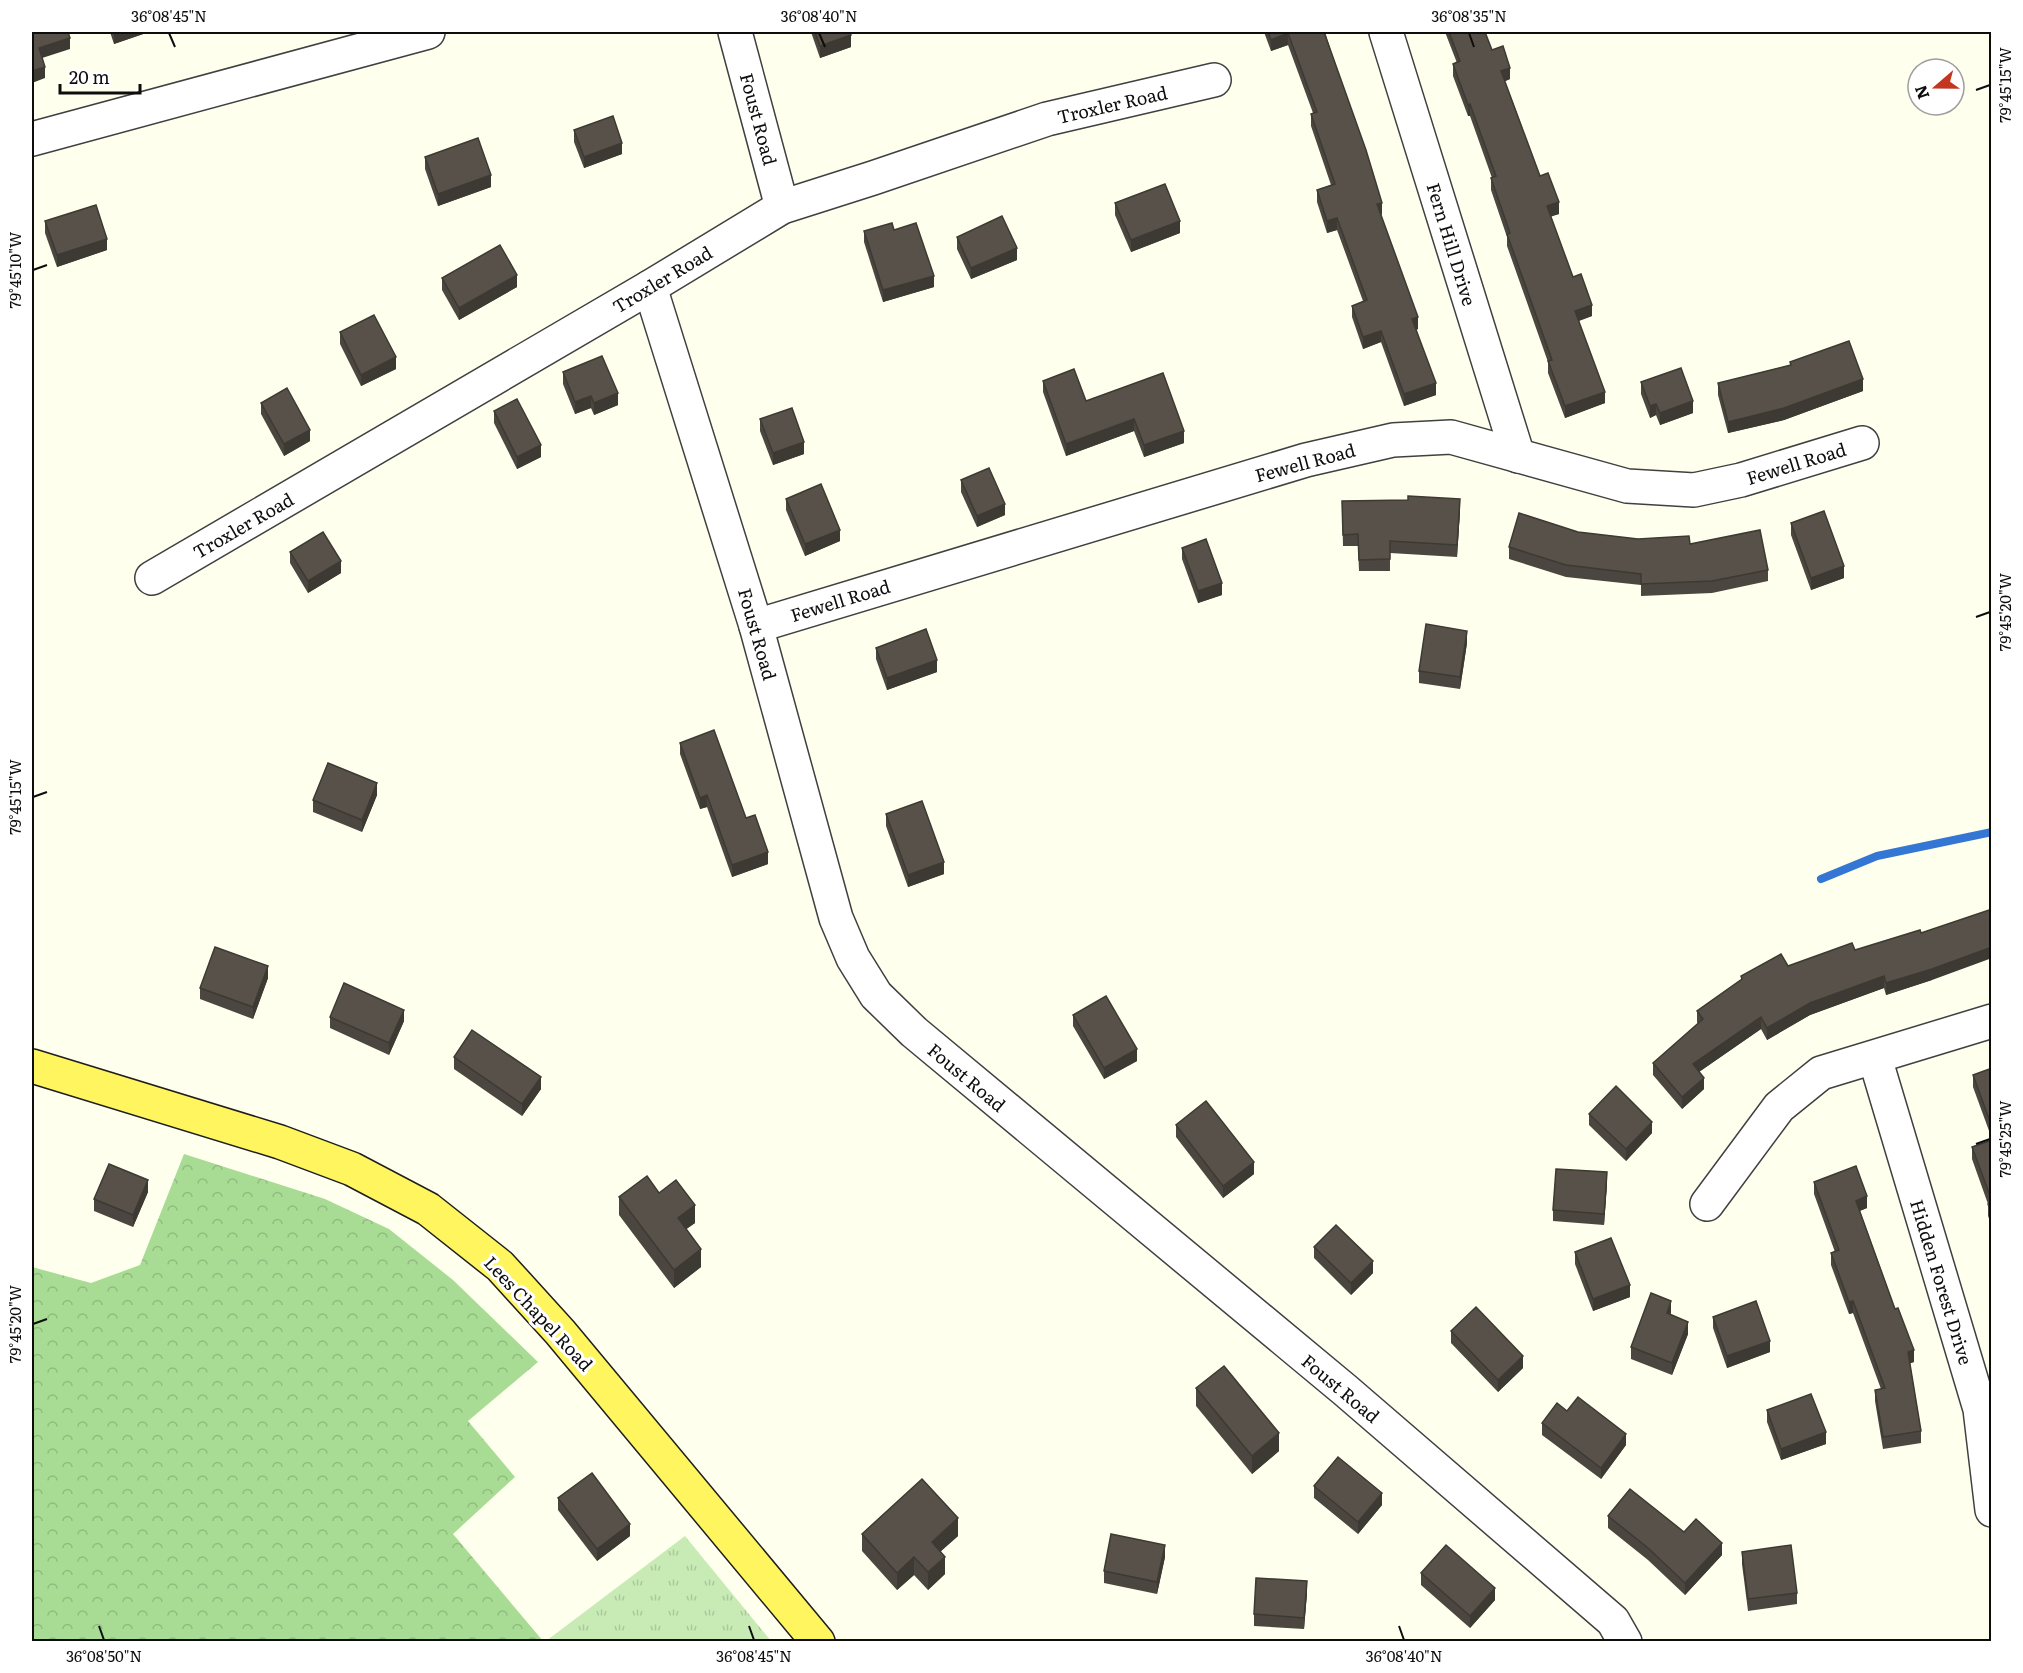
<svg xmlns="http://www.w3.org/2000/svg" width="2023" height="1673" font-family="Literata,serif">
  <style>
    .grass { fill: url(#grass-tufts) }
    .forest { fill: url(#forest-crowns) }
    .lines { fill: none; stroke-linecap: round; stroke-linejoin: round }
    .stream { stroke: #3476d3; stroke-width: 8 }
    .minor-casing { stroke: #404040; stroke-width: 36 }
    .major-casing { stroke: #1e1e1e; stroke-width: 36 }
    .minor { stroke: #fff; stroke-width: 33 }
    .major { stroke: #fef55f; stroke-width: 33 }
    .wall { fill: #4b463f }
    .shaded-wall { fill: #3d3933 }
    .building { fill: #575149; stroke: #3d3933; stroke-width: 1.5 }
    .ticks { fill: none; stroke: #0d0d0d; stroke-width: 2 }
    .labels { text-anchor: middle; dominant-baseline: central; stroke-width: 6; stroke-linejoin: round; paint-order: stroke }
    .street-label { font-size: 18px; fill: #0d0d0d; stroke: #fff }
    .neatline { fill: none; stroke: #0d0d0d; stroke-width: 2 }
    .ticks-label { font-size: 15px; text-anchor: middle; fill: #0d0d0d }
  </style>
  <defs>
    <pattern id="grass-tufts" width="24" height="20" patternUnits="userSpaceOnUse" patternTransform="scale(1.5)"><rect width="24" height="20" fill="#c8ebb6"/><path d="M3 7l-1-3M5 7V3M7 7l1-3M15 17l-1-3M17 17v-4M19 17l1-3" fill="none" stroke="#abc89b"/></pattern>
    <pattern id="forest-crowns" width="20" height="18" patternUnits="userSpaceOnUse" patternTransform="scale(1.5)"><rect width="20" height="18" fill="#a8dc94"/><path d="M2 6a3 3 0 1 1 6 0M12 15a3 3 0 1 1 6 0" fill="none" stroke="#8fbc7e"/></pattern>
  </defs>
  <rect width="100%" height="100%" fill="#ffe"/>
  <polygon class="grass" points="685,1536 771,1641 546,1641"/>
  <polygon class="forest" points="184,1154 325,1199 389,1229 453,1280 538,1362 468,1421 515,1477 453,1534 543,1641 32,1641 32,1267 91,1283 140,1265"/>
  <g class="lines">
    <polyline class="stream" points="1821,879 1877,856 1992,832"/>
    <g class="minor-casing">
      <g id="minor">
        <polyline points="735,32 782,207"/>
        <polyline points="1386,32 1518,456"/>
        <polyline points="32,139 428,32"/>
        <polyline points="650,287 756,626 836,918 853,958 876,995 914,1032 1345,1390 1613,1621 1625,1642"/>
        <polyline points="152,578 650,287 782,207 873,178 1047,119 1214,80"/>
        <polyline points="756,626 1306,460 1393,440 1451,437 1627,486 1694,490 1741,480 1862,443"/>
        <polyline points="1875,1058 1980,1409 1992,1510"/>
        <polyline points="1707,1204 1779,1107 1821,1073 1992,1021"/>
      </g>
    </g>
    <g class="major-casing">
      <polyline id="major" points="32,1066 280,1142 352,1169 428,1209 500,1266 560,1332 818,1642"/>
    </g>
    <use href="#minor" class="minor"/>
    <use href="#major" class="major"/>
  </g>
  <g class="wall">
    <polygon points="110,32 149,32 114,44"/>
    <polygon points="811,32 850,32 851,47 820,58"/>
    <polygon points="1264,32 1325,32 1382,214 1381,215 1418,329 1416,330 1436,395 1404,406 1381,342 1363,349 1352,317 1352,306 1363,301 1337,230 1327,233 1317,202 1317,190 1331,185 1311,126 1311,114 1313,113 1288,45 1271,51"/>
    <polygon points="1445,32 1485,32 1492,50 1510,79 1505,81 1540,176 1559,214 1550,216 1573,277 1592,316 1579,321 1605,403 1565,418 1548,373 1548,362 1507,246 1507,237 1491,190 1491,178 1492,178 1470,116 1468,116 1453,76 1453,64 1457,63"/>
    <polygon points="574,130 622,154 584,168 574,142"/>
    <polygon points="425,157 491,187 438,206 425,169"/>
    <polygon points="1115,203 1180,233 1131,252 1115,215"/>
    <polygon points="45,221 107,250 57,267 45,233"/>
    <polygon points="894,230 934,287 883,302 864,242 864,231"/>
    <polygon points="957,237 1017,260 971,279 957,249"/>
    <polygon points="442,278 517,287 459,320 442,290"/>
    <polygon points="340,332 396,369 361,386 340,344"/>
    <polygon points="1790,362 1863,391 1784,420 1728,433 1718,395 1718,383 1790,365"/>
    <polygon points="563,372 618,405 594,415 591,408 575,414 563,384"/>
    <polygon points="1163,373 1184,443 1144,457 1134,431 1066,456 1043,392 1043,381 1086,401"/>
    <polygon points="1641,382 1693,413 1660,425 1656,415 1650,418 1641,394"/>
    <polygon points="261,403 310,441 284,456 261,414"/>
    <polygon points="494,411 541,457 517,469 494,423"/>
    <polygon points="760,419 804,454 773,465 760,431"/>
    <polygon points="961,480 1005,515 977,527 961,492"/>
    <polygon points="786,499 840,541 805,556 786,510"/>
    <polygon points="1342,501 1460,511 1457,557 1390,553 1390,571 1359,571 1358,546 1343,546"/>
    <polygon points="1791,523 1844,578 1811,590 1791,535"/>
    <polygon points="1578,532 1638,539 1768,570 1768,581 1712,593 1641,596 1641,585 1566,577 1509,559 1509,547"/>
    <polygon points="1182,548 1222,595 1198,603 1182,559"/>
    <polygon points="290,552 341,573 308,593 290,563"/>
    <polygon points="1467,643 1460,689 1419,683 1419,671"/>
    <polygon points="876,648 937,672 887,690 876,659"/>
    <polygon points="680,743 768,864 732,877 707,807 700,809 680,754"/>
    <polygon points="377,795 362,832 313,812 313,800"/>
    <polygon points="886,814 944,874 908,887 886,826"/>
    <polygon points="1855,950 1932,980 1886,995 1884,988 1810,1015 1767,1040 1761,1029 1699,1072 1704,1089 1682,1109 1653,1075 1653,1063 1698,1024 1697,1022 1697,1011 1741,980 1741,976 1788,966"/>
    <polygon points="268,978 253,1019 200,999 200,988"/>
    <polygon points="1073,1015 1137,1061 1104,1079 1073,1026"/>
    <polygon points="330,1017 404,1021 389,1055 330,1028"/>
    <polygon points="454,1057 541,1089 522,1116 454,1069"/>
    <polygon points="1992,1068 1992,1139 1973,1087 1973,1075"/>
    <polygon points="1589,1114 1652,1133 1626,1161 1589,1125"/>
    <polygon points="1176,1125 1254,1174 1223,1198 1176,1137"/>
    <polygon points="1992,1140 1992,1226 1988,1216 1988,1204 1972,1159 1972,1147"/>
    <polygon points="1814,1182 1867,1208 1860,1211 1914,1362 1910,1363 1921,1431 1921,1443 1883,1449 1875,1401 1875,1390 1881,1389 1853,1313 1849,1314 1831,1265 1831,1253 1835,1252 1814,1194"/>
    <polygon points="1607,1184 1604,1225 1553,1221 1553,1210"/>
    <polygon points="148,1192 133,1227 94,1211 94,1199"/>
    <polygon points="659,1193 695,1223 686,1229 701,1267 674,1288 619,1215 619,1197"/>
    <polygon points="1314,1247 1373,1273 1351,1295 1314,1258"/>
    <polygon points="1575,1252 1630,1297 1593,1311 1575,1264"/>
    <polygon points="1671,1313 1670,1315 1688,1334 1672,1375 1631,1359 1631,1347"/>
    <polygon points="1713,1317 1770,1352 1727,1368 1713,1328"/>
    <polygon points="1451,1331 1523,1368 1498,1392 1451,1343"/>
    <polygon points="1196,1388 1279,1451 1252,1474 1196,1406"/>
    <polygon points="1767,1410 1826,1444 1781,1460 1767,1422"/>
    <polygon points="1567,1411 1626,1445 1601,1479 1542,1435 1542,1423"/>
    <polygon points="1314,1486 1382,1505 1358,1534 1314,1498"/>
    <polygon points="558,1498 630,1536 597,1561 558,1510"/>
    <polygon points="1608,1516 1684,1532 1722,1555 1685,1595 1648,1560 1608,1528"/>
    <polygon points="862,1534 958,1536 941,1551 945,1574 928,1590 914,1575 897,1590 862,1551"/>
    <polygon points="1742,1552 1797,1593 1797,1604 1748,1611 1742,1564"/>
    <polygon points="1165,1557 1157,1594 1104,1583 1104,1571"/>
    <polygon points="1421,1573 1495,1600 1470,1628 1421,1585"/>
    <polygon points="1307,1593 1304,1629 1254,1626 1254,1614"/>
  </g>
  <g class="shaded-wall">
    <polygon points="114,32 149,32 114,44"/>
    <polygon points="1288,33 1288,45 1271,51 1271,40"/>
    <polygon points="851,35 851,47 820,58 820,46"/>
    <polygon points="70,38 70,49 39,59 39,48"/>
    <polygon points="45,67 45,78 32,83 32,71"/>
    <polygon points="1510,68 1510,79 1501,83 1501,71"/>
    <polygon points="1470,104 1470,116 1468,116 1468,105"/>
    <polygon points="622,143 622,154 584,168 584,157"/>
    <polygon points="491,175 491,187 438,206 438,194"/>
    <polygon points="1559,202 1559,214 1547,218 1547,206"/>
    <polygon points="1382,203 1382,214 1377,216 1377,204"/>
    <polygon points="1337,218 1337,230 1327,233 1327,221"/>
    <polygon points="1180,221 1180,233 1131,252 1131,240"/>
    <polygon points="107,239 107,250 57,267 57,255"/>
    <polygon points="1017,248 1017,260 971,279 971,268"/>
    <polygon points="517,275 517,287 459,320 459,308"/>
    <polygon points="934,276 934,287 883,302 883,290"/>
    <polygon points="1592,305 1592,316 1575,322 1575,311"/>
    <polygon points="1418,317 1418,329 1412,331 1412,319"/>
    <polygon points="1381,331 1381,342 1363,349 1363,337"/>
    <polygon points="396,357 396,369 361,386 361,375"/>
    <polygon points="1863,379 1863,391 1784,420 1728,433 1728,422"/>
    <polygon points="1436,383 1436,395 1404,406 1404,394"/>
    <polygon points="1605,392 1605,403 1565,418 1565,406"/>
    <polygon points="618,393 618,405 594,415 594,403"/>
    <polygon points="591,396 591,408 575,414 575,402"/>
    <polygon points="1693,401 1693,413 1660,425 1660,413"/>
    <polygon points="1656,404 1656,415 1650,418 1650,406"/>
    <polygon points="1134,419 1134,431 1066,456 1066,444"/>
    <polygon points="310,430 310,441 284,456 284,444"/>
    <polygon points="1184,431 1184,443 1144,457 1144,445"/>
    <polygon points="804,442 804,454 773,465 773,453"/>
    <polygon points="541,445 541,457 517,469 517,457"/>
    <polygon points="1460,499 1460,511 1457,557 1457,545"/>
    <polygon points="1005,504 1005,515 977,527 977,516"/>
    <polygon points="840,530 840,541 805,556 805,544"/>
    <polygon points="341,561 341,573 308,593 308,581"/>
    <polygon points="1844,566 1844,578 1811,590 1811,578"/>
    <polygon points="1222,583 1222,595 1198,603 1198,591"/>
    <polygon points="1467,631 1467,643 1460,689 1460,677"/>
    <polygon points="937,660 937,672 887,690 887,678"/>
    <polygon points="377,783 377,795 362,832 362,820"/>
    <polygon points="707,795 707,807 700,809 700,798"/>
    <polygon points="768,852 768,864 732,877 732,865"/>
    <polygon points="944,862 944,874 908,887 908,875"/>
    <polygon points="1992,947 1992,958 1932,980 1886,995 1886,983"/>
    <polygon points="268,966 268,978 253,1019 253,1007"/>
    <polygon points="1884,976 1884,988 1810,1015 1767,1040 1767,1028 1810,1003"/>
    <polygon points="404,1010 404,1021 389,1055 389,1043"/>
    <polygon points="1761,1017 1761,1029 1693,1076 1693,1064"/>
    <polygon points="1137,1049 1137,1061 1104,1079 1104,1068"/>
    <polygon points="541,1077 541,1089 522,1116 522,1104"/>
    <polygon points="1704,1078 1704,1089 1682,1109 1682,1097"/>
    <polygon points="1652,1122 1652,1133 1626,1161 1626,1149"/>
    <polygon points="1254,1162 1254,1174 1223,1198 1223,1186"/>
    <polygon points="1607,1172 1607,1184 1604,1225 1604,1214"/>
    <polygon points="148,1180 148,1192 133,1227 133,1215"/>
    <polygon points="1867,1196 1867,1208 1856,1212 1856,1201"/>
    <polygon points="695,1205 695,1223 678,1235 678,1218"/>
    <polygon points="701,1249 701,1267 674,1288 674,1270"/>
    <polygon points="1373,1261 1373,1273 1351,1295 1351,1283"/>
    <polygon points="1630,1285 1630,1297 1593,1311 1593,1299"/>
    <polygon points="1671,1301 1671,1313 1667,1325 1667,1313"/>
    <polygon points="1853,1301 1853,1313 1849,1314 1849,1302"/>
    <polygon points="1688,1322 1688,1334 1672,1375 1672,1363"/>
    <polygon points="1770,1341 1770,1352 1727,1368 1727,1356"/>
    <polygon points="1914,1350 1914,1362 1908,1364 1908,1352"/>
    <polygon points="1523,1356 1523,1368 1498,1392 1498,1380"/>
    <polygon points="1826,1432 1826,1444 1781,1460 1781,1449"/>
    <polygon points="1279,1433 1279,1451 1252,1474 1252,1456"/>
    <polygon points="1626,1434 1626,1445 1601,1479 1601,1468"/>
    <polygon points="1382,1493 1382,1505 1358,1534 1358,1522"/>
    <polygon points="958,1518 958,1536 932,1559 932,1542"/>
    <polygon points="630,1524 630,1536 597,1561 597,1549"/>
    <polygon points="1722,1543 1722,1555 1685,1595 1685,1583"/>
    <polygon points="1165,1545 1165,1557 1157,1594 1157,1582"/>
    <polygon points="914,1557 914,1575 897,1590 897,1573"/>
    <polygon points="945,1557 945,1574 928,1590 928,1572"/>
    <polygon points="1307,1581 1307,1593 1304,1629 1304,1618"/>
    <polygon points="1495,1588 1495,1600 1470,1628 1470,1616"/>
  </g>
  <g class="building">
    <polygon points="32,32 68,32 70,38 39,48 45,67 32,71"/>
    <polygon points="815,32 850,32 851,35 820,46"/>
    <polygon points="1268,32 1324,32 1366,150 1382,203 1377,204 1418,317 1412,319 1436,383 1404,394 1381,331 1363,337 1352,306 1367,300 1337,218 1327,221 1317,190 1335,184 1311,114 1317,112 1288,33 1271,40"/>
    <polygon points="1449,32 1485,32 1492,50 1503,46 1510,68 1501,71 1540,176 1548,173 1559,202 1547,206 1573,277 1581,274 1592,305 1575,311 1605,392 1565,406 1548,361 1552,360 1507,234 1510,233 1491,178 1496,176 1470,104 1468,105 1453,64 1460,61"/>
    <polygon points="613,116 622,143 584,157 574,130"/>
    <polygon points="478,138 491,175 438,194 425,157"/>
    <polygon points="1165,184 1180,221 1131,240 1115,203"/>
    <polygon points="96,205 107,239 57,255 45,221"/>
    <polygon points="1002,216 1017,248 971,268 957,237"/>
    <polygon points="892,223 894,230 916,223 934,276 883,290 864,231"/>
    <polygon points="500,245 517,275 459,308 442,278"/>
    <polygon points="374,315 396,357 361,375 340,332"/>
    <polygon points="1849,341 1863,379 1784,408 1728,422 1718,383 1791,365 1790,362"/>
    <polygon points="602,356 618,393 594,403 591,396 575,402 563,372"/>
    <polygon points="1681,368 1693,401 1660,413 1656,404 1650,406 1641,382"/>
    <polygon points="1074,369 1086,401 1163,373 1184,431 1144,445 1134,419 1066,444 1043,381"/>
    <polygon points="287,388 310,430 284,444 261,403"/>
    <polygon points="517,399 541,445 517,457 494,411"/>
    <polygon points="792,408 804,442 773,453 760,419"/>
    <polygon points="989,468 1005,504 977,516 961,480"/>
    <polygon points="821,484 840,530 805,544 786,499"/>
    <polygon points="1408,496 1460,499 1457,545 1390,541 1390,559 1359,560 1358,534 1343,535 1342,501 1408,500"/>
    <polygon points="1824,511 1844,566 1811,578 1791,523"/>
    <polygon points="1519,513 1578,532 1638,539 1689,536 1690,544 1760,530 1768,570 1712,581 1641,584 1641,574 1566,565 1509,547"/>
    <polygon points="323,532 341,561 308,581 290,552"/>
    <polygon points="1206,539 1222,583 1198,591 1182,548"/>
    <polygon points="1426,624 1467,631 1460,677 1419,671"/>
    <polygon points="926,629 937,660 887,678 876,648"/>
    <polygon points="714,730 746,818 755,815 768,852 732,865 707,795 700,798 680,743"/>
    <polygon points="328,763 377,783 362,820 313,800"/>
    <polygon points="922,801 944,862 908,875 886,814"/>
    <polygon points="1992,909 1992,947 1932,969 1886,983 1884,976 1810,1003 1767,1028 1761,1017 1693,1064 1704,1078 1682,1097 1653,1063 1703,1019 1697,1011 1742,979 1741,976 1781,954 1788,966 1852,943 1855,950 1920,930 1921,933"/>
    <polygon points="215,947 268,966 253,1007 200,988"/>
    <polygon points="344,983 404,1010 389,1043 330,1017"/>
    <polygon points="1106,996 1137,1049 1104,1068 1073,1015"/>
    <polygon points="472,1030 541,1077 522,1104 454,1057"/>
    <polygon points="1992,1068 1992,1127 1973,1075"/>
    <polygon points="1616,1086 1652,1122 1626,1149 1589,1114"/>
    <polygon points="1206,1101 1254,1162 1223,1186 1176,1125"/>
    <polygon points="1992,1140 1992,1201 1972,1147"/>
    <polygon points="109,1164 148,1180 133,1215 94,1199"/>
    <polygon points="1856,1166 1867,1196 1856,1201 1895,1309 1898,1308 1914,1350 1908,1352 1921,1431 1883,1437 1875,1390 1885,1388 1853,1301 1849,1302 1831,1253 1839,1250 1814,1182"/>
    <polygon points="1556,1169 1607,1172 1604,1214 1553,1210"/>
    <polygon points="647,1176 659,1193 676,1180 695,1205 678,1218 701,1249 674,1270 619,1197"/>
    <polygon points="1992,1203 1992,1215 1988,1204"/>
    <polygon points="1336,1225 1373,1261 1351,1283 1314,1247"/>
    <polygon points="1611,1238 1630,1285 1593,1299 1575,1252"/>
    <polygon points="1651,1293 1671,1301 1667,1313 1688,1322 1672,1363 1631,1347"/>
    <polygon points="1756,1301 1770,1341 1727,1356 1713,1317"/>
    <polygon points="1476,1307 1523,1356 1498,1380 1451,1331"/>
    <polygon points="1224,1366 1279,1433 1252,1456 1196,1388"/>
    <polygon points="1811,1394 1826,1432 1781,1449 1767,1410"/>
    <polygon points="1578,1397 1626,1434 1601,1468 1542,1423 1557,1403 1567,1411"/>
    <polygon points="1338,1457 1382,1493 1358,1522 1314,1486"/>
    <polygon points="592,1473 630,1524 597,1549 558,1498"/>
    <polygon points="922,1479 958,1518 932,1542 945,1557 928,1572 914,1557 897,1573 862,1534"/>
    <polygon points="1630,1489 1684,1532 1696,1519 1722,1543 1685,1583 1648,1548 1608,1516"/>
    <polygon points="1111,1534 1165,1545 1157,1582 1104,1571"/>
    <polygon points="1446,1545 1495,1588 1470,1616 1421,1573"/>
    <polygon points="1791,1545 1797,1593 1748,1599 1742,1552"/>
    <polygon points="1256,1578 1307,1581 1304,1618 1254,1614"/>
  </g>
  <path class="ticks" d="M169 33 175 47M819 33 825 47M1469 33 1474 47M1976 90 1990 85M33 270 47 265M1976 617 1990 612M33 797 47 792M1976 1144 1990 1139M33 1324 47 1319M99 1626 104 1640M749 1626 754 1640M1399 1626 1404 1640"/>
  <g class="labels">
    <g class="street-label">
      <text transform="translate(1112 104) rotate(-13)">Troxler Road</text>
      <text transform="translate(759 119) rotate(75)">Foust Road</text>
      <text transform="translate(1452 244) rotate(73)">Fern Hill Drive</text>
      <text transform="translate(662 279) rotate(-31)">Troxler Road</text>
      <text transform="translate(1305 462) rotate(-15)">Fewell Road</text>
      <text transform="translate(1796 463) rotate(-17)">Fewell Road</text>
      <text transform="translate(243 525) rotate(-30)">Troxler Road</text>
      <text transform="translate(840 600) rotate(-17)">Fewell Road</text>
      <text transform="translate(758 634) rotate(74)">Foust Road</text>
      <text transform="translate(967 1077) rotate(40)">Foust Road</text>
      <text transform="translate(1942 1282) rotate(73)">Hidden Forest Drive</text>
      <text transform="translate(539 1313) rotate(47)">Lees Chapel Road</text>
      <text transform="translate(1341 1388) rotate(40)">Foust Road</text>
    </g>
  </g>
  <rect width="2023" height="1673" fill="none" stroke="#ffffff" stroke-width="66"/>
  <g transform="translate(1936 87) rotate(250)"><circle r="28" fill="#ffffff" stroke="#9e9e9e" stroke-width="1.5"/>
  <path d="M0-4.5L10 22L0 15L-10 22Z" fill="#c33620"/>
  <text y="-9" font-size="16" font-weight="bold" text-anchor="middle" fill="#0d0d0d">N</text>
  </g>
  <path d="M60 84v9h80v-9" fill="none" stroke="#0d0d0d" stroke-width="3"/>
  <text x="69" y="84" font-size="18" fill="#0d0d0d" stroke="#ffffff" stroke-width="4.5" paint-order="stroke">20 m</text>
  <rect x="33" y="33" width="1957" height="1607" class="neatline"/>
  <g class="ticks-label">
    <text x="169" y="22">36°08'45"N</text>
    <text x="819" y="22">36°08'40"N</text>
    <text x="1469" y="22">36°08'35"N</text>
    <text transform="translate(2006 85) rotate(-90)" y="5">79°45'15"W</text>
    <text transform="translate(16 270) rotate(-90)" y="5">79°45'10"W</text>
    <text transform="translate(2006 612) rotate(-90)" y="5">79°45'20"W</text>
    <text transform="translate(16 797) rotate(-90)" y="5">79°45'15"W</text>
    <text transform="translate(2006 1139) rotate(-90)" y="5">79°45'25"W</text>
    <text transform="translate(16 1324) rotate(-90)" y="5">79°45'20"W</text>
    <text x="104" y="1662">36°08'50"N</text>
    <text x="754" y="1662">36°08'45"N</text>
    <text x="1404" y="1662">36°08'40"N</text>
  </g>
</svg>
